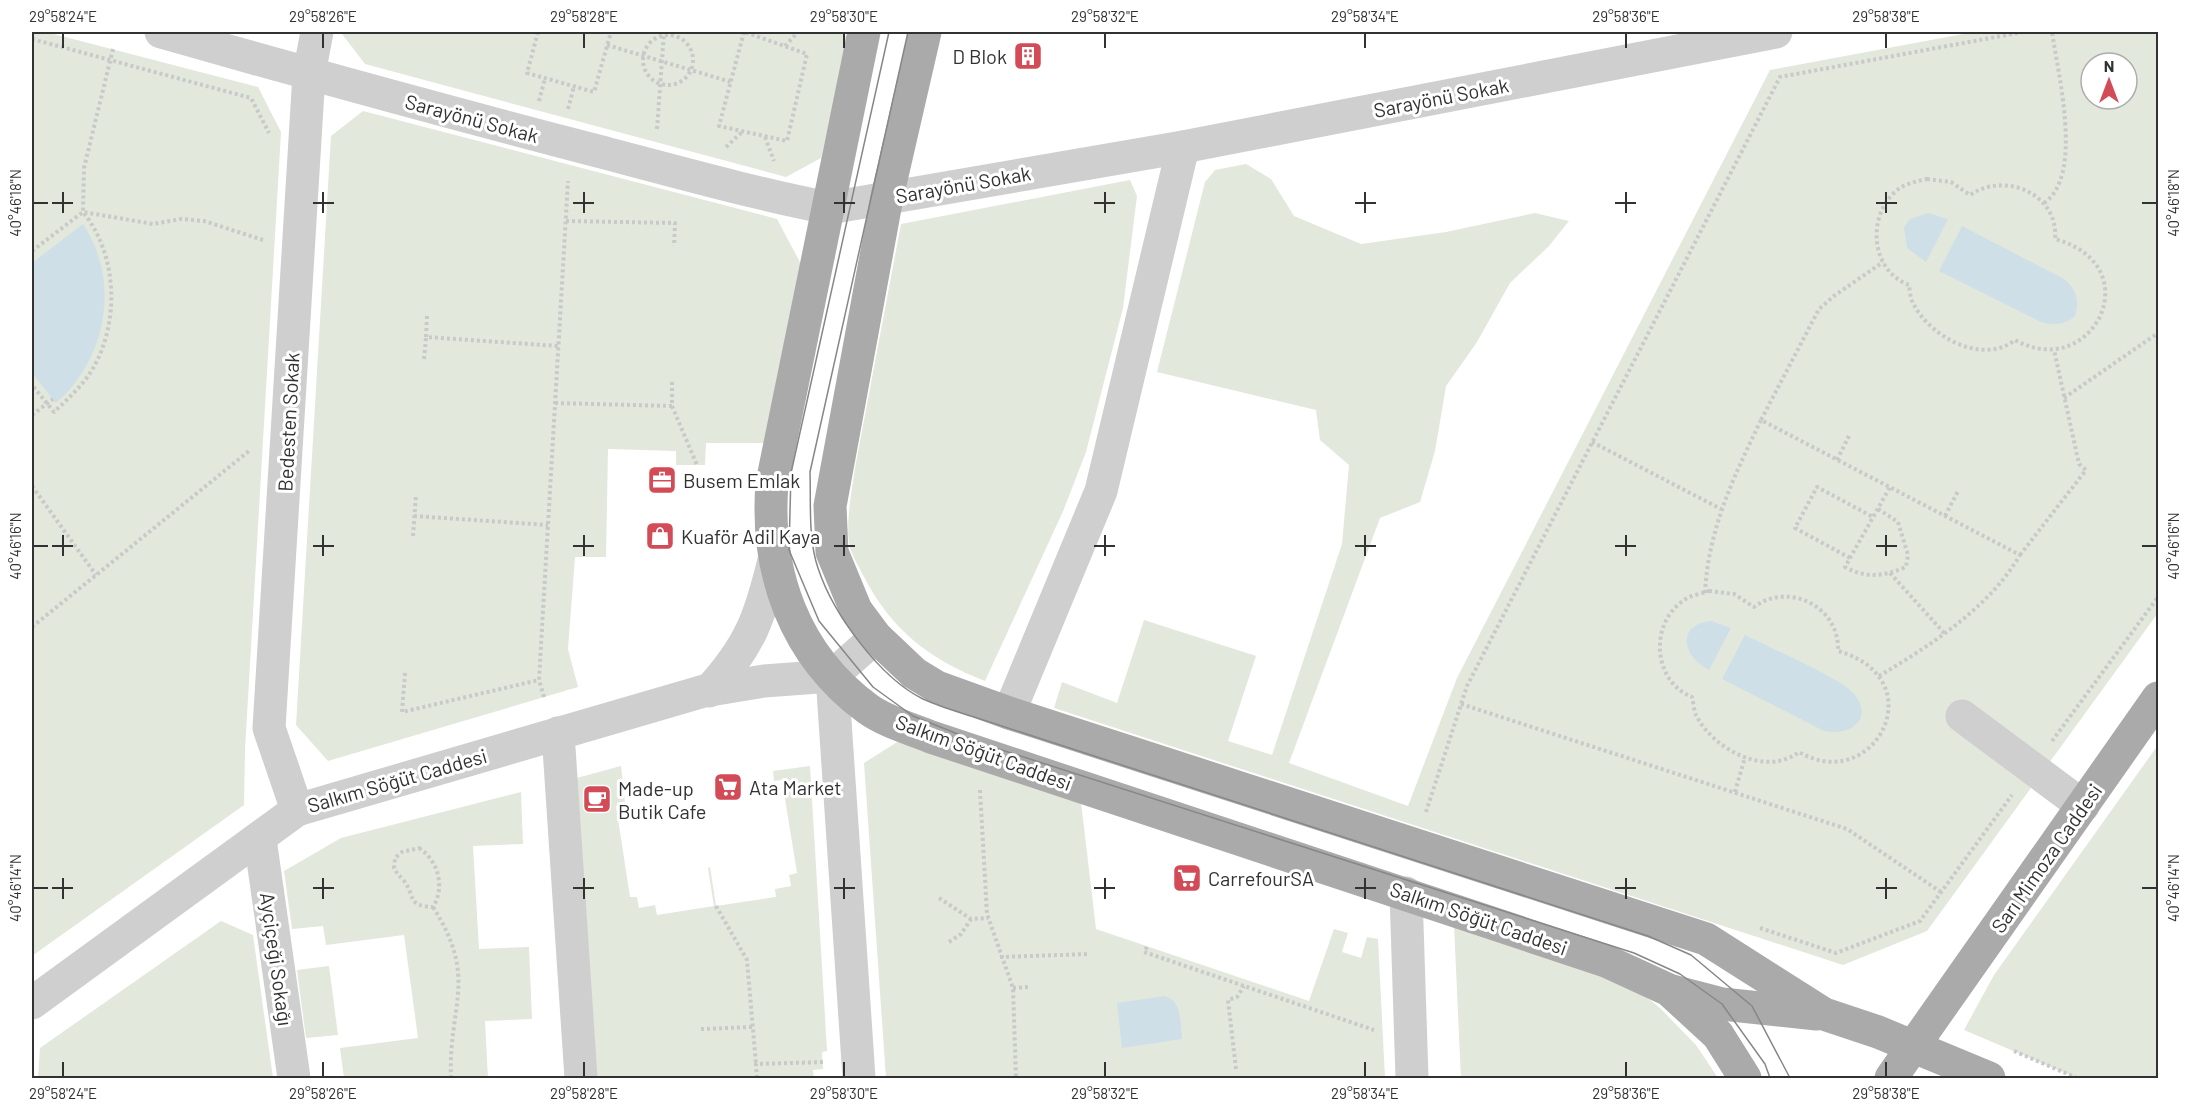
<svg xmlns="http://www.w3.org/2000/svg" width="2190" height="1110" font-family="Barlow,sans-serif">
  <style>
    .green { fill: #e2e8dc; fill-rule: evenodd }
    .water { fill: #cedfe8 }
    .lines { fill: none; stroke-linecap: round; stroke-linejoin: round }
    .path { stroke: #c9c9c9; stroke-width: 4; stroke-dasharray: 3 3; stroke-linecap: butt }
    .minor { stroke: #cfcfcf; stroke-width: 33 }
    .major { stroke: #aaa; stroke-width: 33 }
    .tram { stroke: #878787; stroke-width: 1.5 }
    .ticks { fill: none; stroke: #323232; stroke-width: 2 }
    .labels { text-anchor: middle; dominant-baseline: central; stroke-width: 6; stroke-linejoin: round; paint-order: stroke }
    .poi-label { font-size: 20px; fill: #323232; stroke: #fff; text-anchor: start }
    .street-label { font-size: 20px; fill: #323232; stroke: #fff }
    .neatline { fill: none; stroke: #323232; stroke-width: 2 }
    .ticks-label { font-size: 15px; text-anchor: middle; fill: #323232 }
  </style>
  <rect width="100%" height="100%" fill="#fff"/>
  <g class="green">
    <polygon points="32,32 46,32 258,87 281,132 245,750 244,805 32,956"/>
    <polygon points="343,32 842,32 848,38 821,158 786,177 365,64 342,34"/>
    <path d="M1974 32H2158V613L1927 931 1843 965 1054 708 1062 682 1117 703 1144 620 1256 656 1228 741 1272 755 1342 544 1349 465 1320 440 1316 410 1157 372 1205 182 1215 170 1246 164 1271 179 1294 216 1361 244 1446 232 1535 213 1569 221 1549 246 1510 283 1477 342 1446 386 1435 451 1420 502 1380 518 1289 763 1408 806 1457 678 1770 70ZM2091 63H2127V99H2091Z"/>
    <polygon points="363,111 777,219 801,264 768,443 706,443 705,465 676,465 676,451 608,449 606,557 575,557 568,649 578,687 328,761 296,725 331,136"/>
    <path d="M1130 180 1137 196 1123 308 1086 452 1064 509 985 681C929 659 891 630 863 575 859 567 854 559 851 551 844 529 852 490 855 468L901 224Z"/>
    <polygon points="902,739 1081,802 1096,929 1309,1001 1334,929 1348,933 1342,952 1361,958 1367,937 1378,939 1385,1078 886,1078 864,763"/>
    <polygon points="2158,745 2158,1078 2077,1078 1964,1030 1994,975"/>
    <polygon points="621,766 625,803 616,806 630,897 637,897 639,908 655,905 657,915 714,906 708,868 710,867 716,906 776,897 775,889 791,886 789,875 797,873 782,780 774,781 773,771 810,766 827,1051 822,1052 823,1069 813,1070 814,1078 594,1078 573,779"/>
    <polygon points="521,792 523,844 473,846 479,949 529,947 532,1019 485,1021 488,1078 344,1078 340,1048 418,1038 404,935 326,945 323,926 292,929 284,871 341,838"/>
    <polygon points="221,921 253,935 273,1078 38,1078 40,1048"/>
    <polygon points="1454,925 1633,986 1660,1008 1696,1045 1718,1078 1461,1078"/>
    <polygon points="329,966 338,1035 306,1038 297,970"/>
  </g>
  <g class="water">
    <polygon points="1928,213 1948,219 1926,262 1907,248 1904,227 1910,219"/>
    <path d="M83 224C121 281 107 358 56 403L32 373V263Z"/>
    <path d="M1962 226 2064 279C2076 289 2080 300 2075 316 2064 325 2055 326 2041 322L1939 271Z"/>
    <path d="M1711 621 1731 628 1709 670C1683 657 1675 625 1711 621Z"/>
    <path d="M1745 635C1766 646 1843 679 1854 694 1875 720 1849 736 1824 731L1722 679Z"/>
    <path d="M1164 996C1183 1000 1180 1024 1182 1039L1122 1048 1117 1003Z"/>
  </g>
  <g class="lines">
    <g class="path">
      <polyline points="538,32 527,73 594,92 611,32"/>
      <polyline points="744,32 719,126 787,141 807,54 745,32"/>
      <circle cx="668" cy="60" r="25"/>
      <polyline points="32,39 251,98 269,133"/>
      <polyline points="607,45 731,82"/>
      <polyline points="785,46 798,32"/>
      <polyline points="113,49 84,168 83,212 153,224 181,219 204,221 263,240"/>
      <polyline points="539,101 545,78"/>
      <polyline points="568,109 574,86"/>
      <polyline points="657,129 664,32"/>
      <polyline points="765,137 774,161"/>
      <polyline points="726,147 742,132"/>
      <path d="M1927 179 1951 182 1970 195C2005 171 2059 194 2055 239 2152 266 2092 383 2015 340 1982 366 1929 336 1913 303 1910 298 1910 290 1909 285 1869 270 1866 212 1900 188 1908 183 1918 181 1927 179Z"/>
      <path d="M2044 203C2084 176 2058 74 2052 32"/>
      <polyline points="566,221 675,223 674,246"/>
      <path d="M32 251 83 212C118 255 120 323 92 370 82 386 68 399 54 412L32 385"/>
      <polyline points="427,316 426,337 558,346"/>
      <polyline points="424,359 426,337"/>
      <polyline points="2064,398 2158,333"/>
      <polyline points="555,403 672,406 672,382"/>
      <polyline points="672,406 697,465"/>
      <polyline points="32,415 53,399"/>
      <polyline points="1592,442 1721,509"/>
      <polyline points="1837,460 1849,436"/>
      <polyline points="32,486 96,575"/>
      <path d="M1878 509 1898 522 1908 555 1906 567C1884 576 1867 579 1845 567L1890 487"/>
      <polyline points="414,516 548,525"/>
      <polyline points="1945,516 1958,491"/>
      <polyline points="413,536 416,495"/>
      <polyline points="2020,555 2086,470 2079,464 2054,350"/>
      <polyline points="1850,558 1795,528 1817,487 1873,517"/>
      <polyline points="1890,573 1945,634"/>
      <path d="M1709 591 1734 594 1754 607C1789 581 1840 607 1838 651 1936 679 1874 796 1799 752 1765 778 1712 748 1696 715 1694 710 1693 702 1692 697 1653 682 1649 624 1683 601 1690 595 1701 594 1709 591Z"/>
      <path d="M1705 593C1708 530 1734 476 1761 420"/>
      <polyline points="32,627 249,451"/>
      <polyline points="405,673 402,712 539,680"/>
      <path d="M1879 676C1931 645 1989 608 2020 555L1761 420 1819 309 1834 296 1883 262"/>
      <polyline points="544,697 539,680 568,181"/>
      <polyline points="1461,704 1847,829 1941,892"/>
      <polyline points="2052,741 2158,597"/>
      <polyline points="980,790 987,914 1013,988 1016,1078"/>
      <polyline points="1735,792 1745,757"/>
      <polyline points="1426,812 1467,686 1780,77 2023,32"/>
      <path d="M419 848C439 861 445 888 433 907 405 906 416 894 403 880 399 875 397 874 394 868L395 858 402 852Z"/>
      <polyline points="939,898 971,919 988,918"/>
      <polyline points="716,906 747,960 756,1064"/>
      <path d="M433 907C479 979 448 1005 451 1078"/>
      <polyline points="1760,928 1836,953 1920,921 2012,795"/>
      <polyline points="949,942 961,934 971,919"/>
      <polyline points="1147,947 1144,952 1374,1030"/>
      <polyline points="1000,957 1089,954"/>
      <polyline points="1013,988 1029,987"/>
      <polyline points="701,1029 752,1027"/>
      <polyline points="2014,1051 2077,1078"/>
      <polyline points="1236,1069 1228,1000 1237,997 1244,986"/>
      <polyline points="757,1078 756,1064 824,1062"/>
    </g>
    <g class="minor">
      <path d="M161 32C302 72 444 111 586 148 667 169 747 192 829 208L1183 147 1776 32"/>
      <polyline points="832,676 859,1078"/>
      <path d="M709 691C750 646 760 618 774 560"/>
      <polyline points="1009,713 1101,491 1183,147"/>
      <polyline points="1962,716 2083,806"/>
      <polyline points="558,733 581,1078"/>
      <polyline points="297,810 269,728 309,74 317,32"/>
      <polyline points="260,839 294,1078"/>
      <polyline points="1406,893 1412,1078"/>
      <polyline points="32,1003 297,810 704,691 764,681 832,676 876,637"/>
    </g>
    <g class="major">
      <path d="M864 32 772 483C765 572 794 655 868 709 886 722 912 729 931 737L1606 961 1669 990 1718 1035 1745 1078"/>
      <polyline points="925,32 887,197 830,506 832,552 856,610 876,637 914,673 937,687 1009,713 1706,939 1824,1014 1878,1032 1989,1078"/>
      <polyline points="1672,991 1722,1004 1817,1014"/>
      <polyline points="1891,1078 2158,698"/>
    </g>
    <g class="tram">
      <polyline points="889,32 791,473 789,550 819,621 873,687 913,716 980,743 1634,953 1680,974 1722,1004 1765,1064 1770,1078"/>
      <path d="M908 32 810 472C811 503 808 539 818 568 833 614 880 678 923 699 938 706 955 711 971 716L1648 936 1691 955 1752 1006 1790 1078"/>
    </g>
  </g>
  <path class="ticks" d="M63 33V48M323 33V48M584 33V48M844 33V48M1105 33V48M1365 33V48M1626 33V48M1886 33V48M63 192V213M323 192V213M584 192V213M844 192V213M1105 192V213M1365 192V213M1626 192V213M1886 192V213M33 203H48M52 203H73M313 203H334M573 203H594M834 203H855M1094 203H1115M1355 203H1376M1615 203H1636M1876 203H1897M2142 203H2157M63 535V556M323 535V556M584 535V556M844 535V556M1105 535V556M1365 535V556M1626 535V556M1886 535V556M33 546H48M52 546H73M313 546H334M573 546H594M834 546H855M1094 546H1115M1355 546H1376M1615 546H1636M1876 546H1897M2142 546H2157M63 878V899M323 878V899M584 878V899M844 878V899M1105 878V899M1365 878V899M1626 878V899M1886 878V899M33 888H48M52 888H73M313 888H334M573 888H594M834 888H855M1094 888H1115M1355 888H1376M1615 888H1636M1876 888H1897M2142 888H2157M63 1062V1077M323 1062V1077M584 1062V1077M844 1062V1077M1105 1062V1077M1365 1062V1077M1626 1062V1077M1886 1062V1077"/>
  <defs>
    <g id="building-square" transform="scale(1.5)"><rect x="-9" y="-9" width="18" height="18" rx="4" fill="#d24b57" stroke="#fff"/><path d="M-4-6H4V6H1V3H-1V6H-4ZM-2.5-4.3h1.7v1.8h-1.7ZM.8-4.3h1.7v1.8H.8ZM-2.5-1h1.7V.8h-1.7ZM.8-1h1.7V.8H.8Z" fill="#fff"/></g>
    <g id="office-square" transform="scale(1.5)"><rect x="-9" y="-9" width="18" height="18" rx="4" fill="#d24b57" stroke="#fff"/><path d="M-6-3h4V-5.5h4V-3h4V5H-6ZM-1-4.5V-3h2v-1.5ZM-6 0V1H6V0Z" fill="#fff"/></g>
    <g id="shop-square" transform="scale(1.5)"><rect x="-9" y="-9" width="18" height="18" rx="4" fill="#d24b57" stroke="#fff"/><path d="M-5-2.5h2.3a2.7 3.5 0 0 1 5.4 0H5L5.5 6h-11ZM-1.5-2.5h3a1.5 2.3 0 0 0-3 0Z" fill="#fff"/></g>
    <g id="supermarket-square" transform="scale(1.5)"><rect x="-9" y="-9" width="18" height="18" rx="4" fill="#d24b57" stroke="#fff"/><path d="M-6-5.5h2.5l.6 2H6L4.5 2H-2.5L-4.4-4H-6ZM-1.5 3.2a1.3 1.3 0 1 0 .1 0ZM3 3.2a1.3 1.3 0 1 0 .1 0Z" fill="#fff"/></g>
    <g id="cafe-square" transform="scale(1.5)"><rect x="-9" y="-9" width="18" height="18" rx="4" fill="#d24b57" stroke="#fff"/><path d="M-5.5-4.5H6V0H3Q3 3.5 0 3.5H-2.5Q-5.5 3.5-5.5 0ZM3-3.2v2h1.7v-2ZM-6 4.5H4V6H-6Z" fill="#fff"/></g>
  </defs>
  <g fill-rule="evenodd">
    <use href="#building-square" x="1028" y="56"/>
    <use href="#office-square" x="662" y="480"/>
    <use href="#shop-square" x="660" y="536"/>
    <use href="#supermarket-square" x="728" y="787"/>
    <use href="#cafe-square" x="597" y="799"/>
    <use href="#supermarket-square" x="1187" y="878"/>
  </g>
  <g class="labels">
    <g class="poi-label">
      <text x="1007" y="56" text-anchor="end">D Blok</text>
      <text x="683" y="480">Busem Emlak</text>
      <text x="681" y="536">Kuaför Adil Kaya</text>
      <text x="749" y="787">Ata Market</text>
      <text x="618" y="788">Made-up<tspan x="618" dy="23">Butik Cafe</tspan></text>
      <text x="1208" y="878">CarrefourSA</text>
    </g>
    <g class="street-label">
      <text transform="translate(1441 97) rotate(-11)">Sarayönü Sokak</text>
      <text transform="translate(472 118) rotate(15)">Sarayönü Sokak</text>
      <text transform="translate(963 184) rotate(-10)">Sarayönü Sokak</text>
      <text transform="translate(288 422) rotate(-87)">Bedesten Sokak</text>
      <text transform="translate(984 752) rotate(20)">Salkım Söğüt Caddesi</text>
      <text transform="translate(397 780) rotate(-16)">Salkım Söğüt Caddesi</text>
      <text transform="translate(2046 858) rotate(-55)">Sarı Mimoza Caddesi</text>
      <text transform="translate(1479 918) rotate(19)">Salkım Söğüt Caddesi</text>
      <text transform="translate(277 959) rotate(82)">Ayçiçeği Sokağı</text>
    </g>
  </g>
  <rect width="2190" height="1110" fill="none" stroke="#ffffff" stroke-width="66"/>
  <g transform="translate(2109 81)"><circle r="28" fill="#ffffff" stroke="#adadad" stroke-width="1.5"/>
  <path d="M0-4.5L10 22L0 15L-10 22Z" fill="#d24b57"/>
  <text y="-9" font-size="16" font-weight="bold" text-anchor="middle" fill="#323232">N</text>
  </g>
  <rect x="33" y="33" width="2124" height="1044" class="neatline"/>
  <g class="ticks-label">
    <text x="63" y="22">29°58'24"E</text>
    <text x="323" y="22">29°58'26"E</text>
    <text x="584" y="22">29°58'28"E</text>
    <text x="844" y="22">29°58'30"E</text>
    <text x="1105" y="22">29°58'32"E</text>
    <text x="1365" y="22">29°58'34"E</text>
    <text x="1626" y="22">29°58'36"E</text>
    <text x="1886" y="22">29°58'38"E</text>
    <text transform="translate(16 203) rotate(-90)" y="5">40°46'18"N</text>
    <text transform="translate(2174 203) rotate(-90)" y="5">40°46'18"N</text>
    <text transform="translate(16 546) rotate(-90)" y="5">40°46'16"N</text>
    <text transform="translate(2174 546) rotate(-90)" y="5">40°46'16"N</text>
    <text transform="translate(16 888) rotate(-90)" y="5">40°46'14"N</text>
    <text transform="translate(2174 888) rotate(-90)" y="5">40°46'14"N</text>
    <text x="63" y="1099">29°58'24"E</text>
    <text x="323" y="1099">29°58'26"E</text>
    <text x="584" y="1099">29°58'28"E</text>
    <text x="844" y="1099">29°58'30"E</text>
    <text x="1105" y="1099">29°58'32"E</text>
    <text x="1365" y="1099">29°58'34"E</text>
    <text x="1626" y="1099">29°58'36"E</text>
    <text x="1886" y="1099">29°58'38"E</text>
  </g>
</svg>
